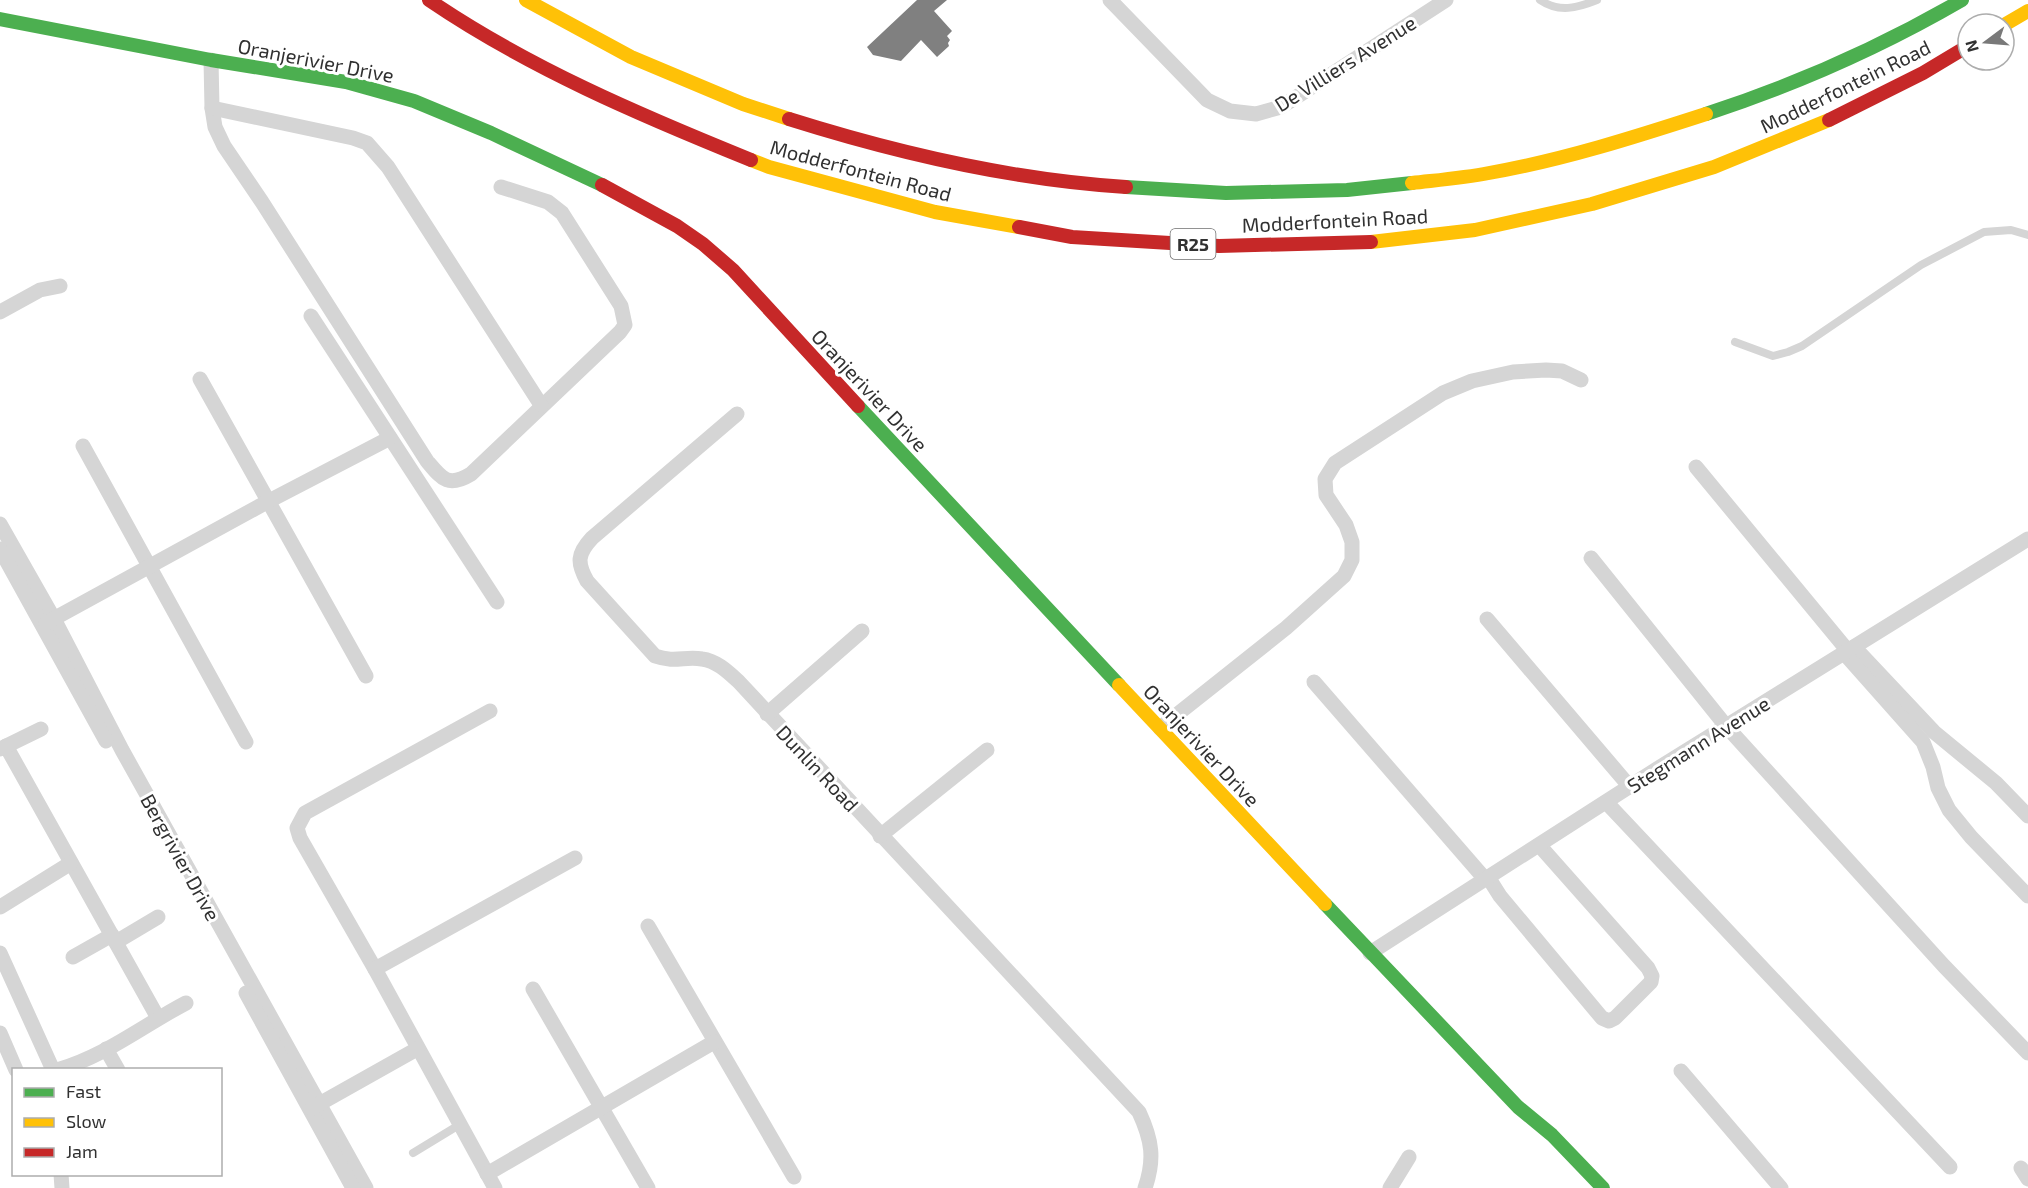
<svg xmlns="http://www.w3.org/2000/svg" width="2028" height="1188" font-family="'Exo 2',sans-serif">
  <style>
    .building { fill: #808080 }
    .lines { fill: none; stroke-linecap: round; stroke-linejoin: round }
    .lane { stroke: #d5d5d5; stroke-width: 8 }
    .street { stroke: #d5d5d5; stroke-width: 15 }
    .fast { stroke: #4caf50; stroke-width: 14 }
    .slow { stroke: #ffc107; stroke-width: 14 }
    .jam { stroke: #c62828; stroke-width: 14 }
    .labels { text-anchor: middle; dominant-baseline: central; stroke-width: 6; stroke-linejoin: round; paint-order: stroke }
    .shield { fill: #fff; stroke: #6f6f6f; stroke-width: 1.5 }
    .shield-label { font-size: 18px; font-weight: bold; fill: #313131 }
    .street-label { font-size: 20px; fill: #313131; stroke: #fff }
  </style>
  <rect width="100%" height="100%" fill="#fff"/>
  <polygon class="building" points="917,0 947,0 934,11 952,31 947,36 950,40 948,43 949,46 937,57 921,40 901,61 873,55 867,47"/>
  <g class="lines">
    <g class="lane">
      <path d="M1540 0C1559 13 1577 8 1597 0"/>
      <polyline points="1735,342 1773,356 1788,352 1802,346 1921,265 1984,232 2011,230 2028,235"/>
      <polyline points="413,1153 459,1125"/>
    </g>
    <g class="street">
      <polyline points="1110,0 1207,100 1230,111 1256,114 1281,107 1446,0"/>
      <path d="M211 60 212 108 215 127 224 146 262 202 427 461C442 479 448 488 471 474L620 332 625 325 621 306 562 213 548 202 501 187"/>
      <polyline points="212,108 353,138 367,143 388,167 541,405"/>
      <polyline points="0,312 40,290 60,286"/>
      <polyline points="311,316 497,602"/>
      <polyline points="200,379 366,676"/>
      <path d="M737 414 592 538C577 554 577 563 587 581L655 656C675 663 685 656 702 659 717 661 728 672 739 682L1139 1112C1152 1140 1155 1159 1145 1188"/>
      <polyline points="83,446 246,742"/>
      <polyline points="1696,467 1848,651"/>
      <polyline points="0,524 54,619 122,750 366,1188"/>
      <polyline points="0,549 106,741"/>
      <polyline points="1591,558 1726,726 1944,966 2028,1053"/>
      <polyline points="1487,619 1630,787"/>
      <polyline points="46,623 267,502 390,438"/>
      <polyline points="1854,647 1934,732 1996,783 2028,816"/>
      <polyline points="1844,653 1923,742 1933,767 1938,788 1949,810 1971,837 2028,896"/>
      <polyline points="1314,682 1485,879"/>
      <polyline points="490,711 305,813 297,828 300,838 375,969 495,1188"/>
      <polyline points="767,714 862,631"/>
      <polyline points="1160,728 1286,628 1344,576 1352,560 1352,542 1346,525 1326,495 1325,479 1335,463 1443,393 1472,381 1513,372 1546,370 1562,371 1581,380"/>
      <polyline points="6,746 158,1018"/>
      <polyline points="0,749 41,729"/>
      <polyline points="1606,802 1950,1167"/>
      <polyline points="880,836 987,750"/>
      <polyline points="1488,877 1500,896 1602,1018 1609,1021 1615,1018 1651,982 1652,976 1648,968 1539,845"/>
      <polyline points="0,907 71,863"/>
      <polyline points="648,926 794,1177"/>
      <polyline points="116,942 158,917"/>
      <polyline points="0,953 53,1070"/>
      <polyline points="1370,953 1660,767 2028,539"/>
      <polyline points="73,957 112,935"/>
      <polyline points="375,969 575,858"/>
      <polyline points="533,989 648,1188"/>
      <polyline points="246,993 353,1188"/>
      <polyline points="0,1033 16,1070"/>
      <polyline points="106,1049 118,1070"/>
      <path d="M57 1070C104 1057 144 1025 186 1003"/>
      <polyline points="1681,1071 1781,1188"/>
      <polyline points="312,1108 417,1049"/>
      <polyline points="2021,1168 2028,1179"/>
      <polyline points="61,1174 62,1188"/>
      <polyline points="487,1174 714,1042"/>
      <polyline points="1390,1188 1409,1157"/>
    </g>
    <g class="fast">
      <polyline points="0,19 211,60 346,82 414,101 491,133 602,185"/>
      <path d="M1706 114C1795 85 1881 47 1962 0"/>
      <polyline points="1126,187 1226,193 1347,190 1412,183"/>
      <polyline points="858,406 1119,685"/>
      <polyline points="1325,904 1518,1107 1552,1135 1603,1188"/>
    </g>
    <g class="slow">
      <polyline points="526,0 631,57 743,104 789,119"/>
      <polyline points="2004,25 2028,11"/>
      <polyline points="751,160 769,167 935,212 1019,227"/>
      <path d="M1412 183C1438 180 1463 178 1489 173 1563 160 1635 137 1706 114"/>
      <polyline points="1371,242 1475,230 1592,204 1714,167 1829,120"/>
      <polyline points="1119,685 1325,904"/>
    </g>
    <g class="jam">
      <path d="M429 0C529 68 640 115 751 160"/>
      <path d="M789 119C897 153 1013 180 1126 187"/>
      <polyline points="1829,120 1923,73 1968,46"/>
      <polyline points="602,185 677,226 703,244 733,270 858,406"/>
      <polyline points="1019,227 1072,237 1219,246 1371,242"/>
    </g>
  </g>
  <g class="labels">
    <rect class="shield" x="1170.5" y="229" width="45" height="30" rx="4.5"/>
    <g class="shield-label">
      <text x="1193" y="244">R25</text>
    </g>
    <g class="street-label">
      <text transform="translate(316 60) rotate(11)">Oranjerivier Drive</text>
      <text transform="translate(1345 63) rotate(-32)">De Villiers Avenue</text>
      <text transform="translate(1845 86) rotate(-26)">Modderfontein Road</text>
      <text transform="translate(861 170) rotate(15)">Modderfontein Road</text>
      <text transform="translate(1335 220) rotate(-3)">Modderfontein Road</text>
      <text transform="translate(870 390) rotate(47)">Oranjerivier Drive</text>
      <text transform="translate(1698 744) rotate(-32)">Stegmann Avenue</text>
      <text transform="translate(1202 745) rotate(47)">Oranjerivier Drive</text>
      <text transform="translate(818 768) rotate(47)">Dunlin Road</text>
      <text transform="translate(181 857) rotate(61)">Bergrivier Drive</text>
    </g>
  </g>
  <rect x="12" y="1068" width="210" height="108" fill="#ffffff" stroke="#adadad" stroke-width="1.5"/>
  <rect x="24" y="1088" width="30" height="9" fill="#4caf50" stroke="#adadad" stroke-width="1.5"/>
  <text x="66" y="1098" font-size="18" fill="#313131">Fast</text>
  <rect x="24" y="1118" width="30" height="9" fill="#ffc107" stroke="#adadad" stroke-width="1.5"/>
  <text x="66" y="1128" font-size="18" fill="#313131">Slow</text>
  <rect x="24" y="1148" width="30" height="9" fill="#c62828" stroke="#adadad" stroke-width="1.5"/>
  <text x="66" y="1158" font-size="18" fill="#313131">Jam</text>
  <g transform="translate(1986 42) rotate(254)"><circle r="28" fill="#ffffff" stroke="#adadad" stroke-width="1.5"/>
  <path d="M0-4.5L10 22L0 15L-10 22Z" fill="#797979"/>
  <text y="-9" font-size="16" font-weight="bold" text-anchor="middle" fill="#313131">N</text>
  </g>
</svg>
